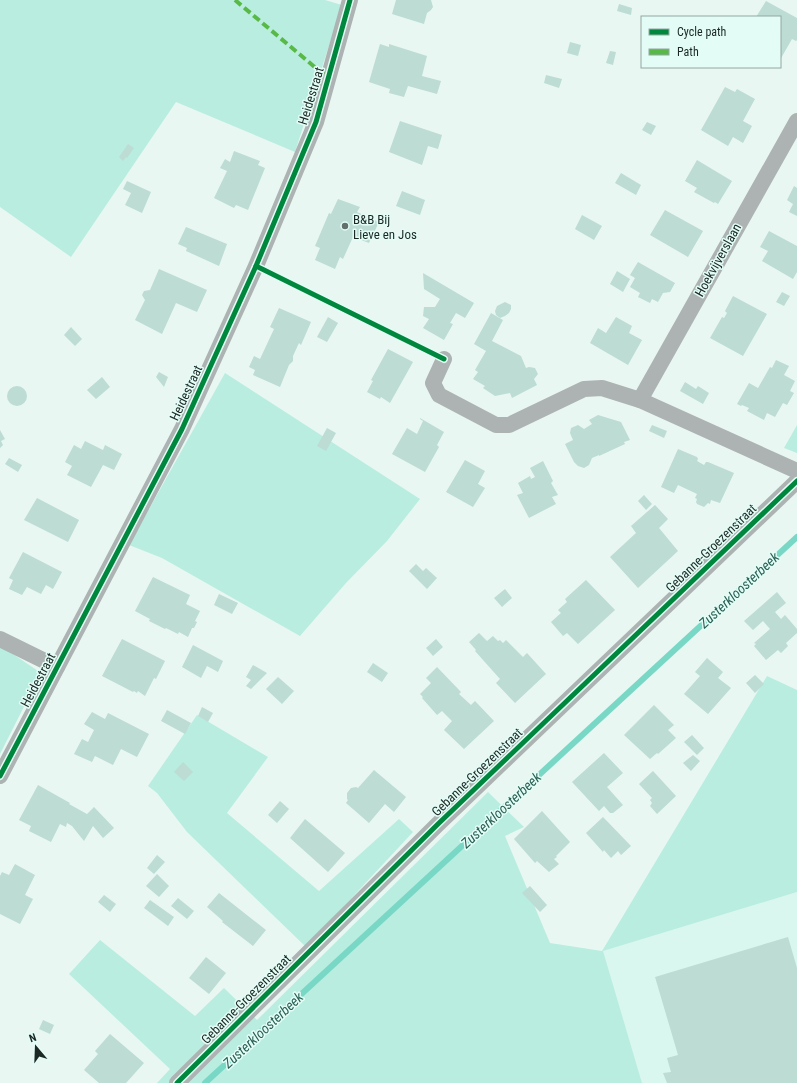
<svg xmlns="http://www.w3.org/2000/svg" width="797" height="1083" font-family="'Roboto Condensed',sans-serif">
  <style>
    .built { fill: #daf7ef }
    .green { fill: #b9ede0 }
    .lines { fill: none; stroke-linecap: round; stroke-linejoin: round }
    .stream { stroke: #78d8c5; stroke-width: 6 }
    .building { fill: #bcdcd4 }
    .minor { stroke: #adb3b2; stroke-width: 16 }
    .quiet { stroke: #58b947; stroke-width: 4; stroke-dasharray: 8 4; stroke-linecap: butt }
    .cycleway-casing { stroke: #e3fdf6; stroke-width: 8 }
    .cycleway { stroke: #00873e; stroke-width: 5 }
    .poi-dot { fill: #63706c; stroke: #e3fdf6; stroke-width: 1.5 }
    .labels { text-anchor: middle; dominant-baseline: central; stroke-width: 3; stroke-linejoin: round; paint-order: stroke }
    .street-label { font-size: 13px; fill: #1b2824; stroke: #e3fdf6 }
    .poi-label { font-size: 13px; fill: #1b2824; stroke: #e3fdf6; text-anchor: start }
    .water-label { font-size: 14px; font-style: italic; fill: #2a5f54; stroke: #e3fdf6 }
  </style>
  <rect width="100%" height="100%" fill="#e9f7f3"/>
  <polygon class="built" points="797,892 797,1083 642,1083 602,951"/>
  <g class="green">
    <polygon points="0,0 325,0 342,5 295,152 176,102 71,257 0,207"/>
    <polygon points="225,373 420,499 387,541 346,583 300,636 162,558 129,545"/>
    <polygon points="797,425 797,453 784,448"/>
    <polygon points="0,647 10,652 41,673 0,754"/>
    <polygon points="767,676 797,690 797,892 603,951 642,1083 157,1083 170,1069 69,974 100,940 195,1016 224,988 257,1020 488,792 524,827 505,836 550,943 602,951"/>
    <polygon points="197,715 268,757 227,813 319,891 399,819 413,832 306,947 187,832 157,793 148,786"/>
  </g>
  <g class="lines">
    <polyline class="stream" points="205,1083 797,537"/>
  </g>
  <g class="building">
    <polygon points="396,0 431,0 433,7 431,10 427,13 424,24 392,14"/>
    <polygon points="766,1 797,18 797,40 796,41 792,39 780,60 780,17 756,17"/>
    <polygon points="619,4 632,8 631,15 617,11"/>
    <polygon points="570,42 581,45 578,56 567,53"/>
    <polygon points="380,44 389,47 389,44 427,56 422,76 441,81 437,94 408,86 404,97 389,93 390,89 369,82"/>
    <polygon points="610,51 616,52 613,65 606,63"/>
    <polygon points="546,75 562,79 559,88 544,83"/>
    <polygon points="725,87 735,92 737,89 755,99 743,121 752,126 743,143 733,137 728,146 701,130"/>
    <polygon points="400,121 442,135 438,149 428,146 422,165 389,152"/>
    <polygon points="647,122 656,126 651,135 642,130"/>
    <polygon points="128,144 134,148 127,158 126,157 123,161 119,157"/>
    <polygon points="234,151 260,161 258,165 265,168 248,210 236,205 234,208 214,198 227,171 220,168 225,159 230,162"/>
    <polygon points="697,160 732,181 718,204 715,202 714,203 694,192 697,188 685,181"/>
    <polygon points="621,173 641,185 636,195 615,183"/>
    <polygon points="127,181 151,192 142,213 125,205 131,193 123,189"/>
    <polygon points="794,186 797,188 797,216 789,212 793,204 787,200"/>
    <polygon points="402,191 425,200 420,215 396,206"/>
    <polygon points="338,199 360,207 357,212 379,222 369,243 353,237 343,259 340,257 335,269 315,260 320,248 315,246 329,213 331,214"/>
    <polygon points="665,210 703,231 688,257 650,235"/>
    <polygon points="582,215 602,226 594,240 575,229"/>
    <polygon points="186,227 227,244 219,266 186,251 187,248 178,244"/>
    <polygon points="769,231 797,246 797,272 793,279 762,261 768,251 760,247"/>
    <polygon points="638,262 675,283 670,292 663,293 658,302 652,299 650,303 638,297 640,293 630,287 635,278 630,275"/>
    <polygon points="159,269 207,290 197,312 176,303 162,334 135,320 145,300 142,295 144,291 150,290"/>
    <polygon points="617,271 630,279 623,292 610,284"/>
    <polygon points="423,273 474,303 465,318 456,313 450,323 453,324 444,340 423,328 429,319 423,316 424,307 435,307 440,299 424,289"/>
    <polygon points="782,292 790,296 784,306 776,302"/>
    <polygon points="733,296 767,314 743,356 710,338 722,317 724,318 727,313 725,311"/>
    <polygon points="505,302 511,305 511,309 509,313 505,316 500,318 496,315 495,311 497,306"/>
    <polygon points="279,308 311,322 301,345 299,343 293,356 293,361 289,365 280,387 253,375 255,370 249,367 254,356 260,359 274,329 270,327"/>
    <polygon points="491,313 503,320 492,341 521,356 526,368 529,367 535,368 538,374 534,379 537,385 512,398 510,393 495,396 483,388 485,386 473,379 478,372 475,370 486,351 474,344"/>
    <polygon points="328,317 338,323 327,342 317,337"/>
    <polygon points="616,317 632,326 629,333 642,340 628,365 590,343 598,328 606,333"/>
    <polygon points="71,327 82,339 75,346 64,335"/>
    <polygon points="388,349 413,362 390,403 381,397 380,399 367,392 373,381 371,380"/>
    <polygon points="776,360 789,366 784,375 795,381 790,391 794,393 787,405 783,403 775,417 767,413 764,420 747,411 749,408 742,405 741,406 737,404 749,383 758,388 770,367 772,368"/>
    <polygon points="159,372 168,377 164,387 156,377"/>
    <polygon points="102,377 110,387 96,399 87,390"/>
    <polygon points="685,382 696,389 698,386 709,393 703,404 680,391"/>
    <circle cx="17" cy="396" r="10"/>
    <polygon points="598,415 621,422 630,440 624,442 625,444 599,456 599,455 592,458 589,465 584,468 578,466 574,462 565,444 573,440 570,433 571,428 578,425 584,429 592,424 589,420"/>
    <polygon points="420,418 444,432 437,445 439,447 425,472 392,454 407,428 417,434 423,421 420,419"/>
    <polygon points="652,425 667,431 664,438 649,431"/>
    <polygon points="327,428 336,433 326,451 317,446"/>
    <polygon points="0,430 5,439 1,441 3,445 0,448"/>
    <polygon points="85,441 103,450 105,445 122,454 114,470 103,465 91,487 67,475 72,466 65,462 74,445 81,449"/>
    <polygon points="678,449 697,457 698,459 697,461 704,465 706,462 708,462 734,473 720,503 711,500 710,504 708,503 704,507 697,504 696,502 697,499 695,498 697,494 678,485 674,493 661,487"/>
    <polygon points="9,458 22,465 18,472 5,464"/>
    <polygon points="465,460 485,471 478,484 485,488 473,507 446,492"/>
    <polygon points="543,461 553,481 551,483 558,495 552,497 556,504 529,518 517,495 523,493 518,483 530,476 531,479 535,477 530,468"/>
    <polygon points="644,495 652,504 646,510 638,501"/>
    <polygon points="37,498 79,520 68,542 24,520"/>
    <polygon points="655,505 668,519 659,528 678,551 638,588 610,557 636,533 631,526"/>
    <polygon points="23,552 62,572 53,589 46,585 41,594 27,587 22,595 9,589 13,580 9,578"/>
    <polygon points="416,564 423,571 426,568 437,578 427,589 409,571"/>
    <polygon points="153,577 190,595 186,604 200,611 195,621 197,622 194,628 192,628 188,637 179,632 178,634 166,628 165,629 149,621 150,619 135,611"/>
    <polygon points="586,580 615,610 578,644 567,633 563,636 551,622 561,613 558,610 567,602 565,599"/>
    <polygon points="505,589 512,598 502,607 494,598"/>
    <polygon points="777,592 786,603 775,612 781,619 785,615 797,629 797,633 786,643 788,646 781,653 778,650 766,660 754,646 756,644 754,643 770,629 763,621 753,630 744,621"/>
    <polygon points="219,594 238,603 232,614 214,605"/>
    <polygon points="479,633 487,641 493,636 498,641 500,640 503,643 506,640 523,657 527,653 546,674 515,703 496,683 500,679 475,651 476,650 469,642"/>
    <polygon points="122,639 165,661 156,679 154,678 145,696 138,691 137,693 134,691 133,692 102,676"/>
    <polygon points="436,639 443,647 433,656 426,648"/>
    <polygon points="193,645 223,661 218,672 207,666 201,678 182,667"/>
    <polygon points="707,658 723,672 718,678 731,688 708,714 684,694 700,676 695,672"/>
    <polygon points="373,663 388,673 382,682 367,672"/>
    <polygon points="253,665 267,673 251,689 246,686 251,680 246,677"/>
    <polygon points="437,667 461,692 459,694 471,705 475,701 494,721 464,749 444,730 452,721 442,711 437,715 422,698 423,697 420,694 431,683 426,678"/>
    <polygon points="755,675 764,684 755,693 746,683"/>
    <polygon points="278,677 294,691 282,704 266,689"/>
    <polygon points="654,705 674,725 668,730 676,738 658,754 657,753 650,759 624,735"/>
    <polygon points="202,707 213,713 208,722 198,716"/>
    <polygon points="167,710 191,723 185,734 161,721"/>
    <polygon points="92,712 105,719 108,713 149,734 137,757 121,749 113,765 95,756 92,762 74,754 82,739 88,742 94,730 84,724"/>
    <polygon points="692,735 704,748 697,755 684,742"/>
    <polygon points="604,753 623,773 607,787 623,805 613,813 610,813 604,806 599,811 572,782"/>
    <polygon points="693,755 700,761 691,771 683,763"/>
    <polygon points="183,762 193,772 184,781 174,772"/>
    <polygon points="374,770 406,797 394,812 385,804 369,823 346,803 348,800 347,799 347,793 351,788 356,787 358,788"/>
    <polygon points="653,771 676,796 657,814 650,806 652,803 650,800 652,798 639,784"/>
    <polygon points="38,785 70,803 69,804 87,814 94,807 114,828 103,838 93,826 84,841 72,826 67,823 66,827 60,824 51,842 29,831 31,826 19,820"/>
    <polygon points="280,801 289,809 277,823 268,815"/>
    <polygon points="542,811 570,842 556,856 557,857 554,859 559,864 549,872 537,861 535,863 514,839"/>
    <polygon points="603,817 631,846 621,855 618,851 611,858 604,850 603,852 586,833"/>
    <polygon points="305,819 345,853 328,872 290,838"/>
    <polygon points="157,855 165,862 154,874 147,868"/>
    <polygon points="15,864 35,875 25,895 33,899 20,924 0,914 0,876 2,872 9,875"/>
    <polygon points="157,874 169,886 159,897 146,886"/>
    <polygon points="530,886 547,905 540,912 522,893"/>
    <polygon points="219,893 266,930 253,946 222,922 223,921 207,907"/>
    <polygon points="104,895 116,904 110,912 98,902"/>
    <polygon points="178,898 194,911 187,919 171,906"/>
    <polygon points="150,900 174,917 168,926 144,908"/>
    <polygon points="788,937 797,968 797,1083 667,1083 663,1073 671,1072 667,1058 678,1055 655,977"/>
    <polygon points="206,957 226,973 209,994 189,978"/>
    <polygon points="43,1020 54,1025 50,1034 39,1029"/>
    <polygon points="110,1034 144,1063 126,1083 99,1083 84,1070 98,1054 95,1051"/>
  </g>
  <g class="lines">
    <g class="minor">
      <polyline points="444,359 433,383 439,395 496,425 509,425 584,389 602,388 640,400 797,471"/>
      <polyline points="640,400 797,121"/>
      <polyline points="0,639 57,667"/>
      <polyline points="0,776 182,429 256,266 316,122 350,0"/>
      <polyline points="177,1083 438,824 797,481"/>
    </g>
    <polyline class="quiet" points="235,0 329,79"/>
    <g class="cycleway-casing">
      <g id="cycleway">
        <polyline points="256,266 444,359"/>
        <polyline points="0,776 182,429 256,266 316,122 350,0"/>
        <polyline points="177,1083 438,824 797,481"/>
      </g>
    </g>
    <use href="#cycleway" class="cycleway"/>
  </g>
  <circle class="poi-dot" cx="345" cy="226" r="4"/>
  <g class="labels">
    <g class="street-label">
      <text transform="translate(311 96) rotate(-73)">Heidestraat</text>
      <text transform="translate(718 260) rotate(-61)">Hoekvijverslaan</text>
      <text transform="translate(186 393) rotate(-65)">Heidestraat</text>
      <text transform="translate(711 548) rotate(-44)">Gebanne-Groezenstraat</text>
      <text transform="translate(38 680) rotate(-62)">Heidestraat</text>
      <text transform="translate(477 772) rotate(-44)">Gebanne-Groezenstraat</text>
      <text transform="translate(246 999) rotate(-45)">Gebanne-Groezenstraat</text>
    </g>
    <g class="poi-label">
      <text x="353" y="219">B&amp;B Bij<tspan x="353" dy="15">Lieve en Jos</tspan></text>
    </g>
    <g class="water-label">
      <text transform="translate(739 590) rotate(-43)">Zusterkloosterbeek</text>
      <text transform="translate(501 810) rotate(-43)">Zusterkloosterbeek</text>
      <text transform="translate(263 1030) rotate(-43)">Zusterkloosterbeek</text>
    </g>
  </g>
  <rect x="641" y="16" width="140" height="52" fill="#e3fdf6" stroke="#93a8a2"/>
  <rect x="649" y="29" width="20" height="6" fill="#00873e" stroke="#93a8a2"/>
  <text x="677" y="36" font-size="12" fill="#1b2824">Cycle path</text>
  <rect x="649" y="49" width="20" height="6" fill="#58b947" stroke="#93a8a2"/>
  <text x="677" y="56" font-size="12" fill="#1b2824">Path</text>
  <g transform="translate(36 1047) rotate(341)" stroke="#e3fdf6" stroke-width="3" paint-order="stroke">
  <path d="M0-3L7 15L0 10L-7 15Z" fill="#1b2824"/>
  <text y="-6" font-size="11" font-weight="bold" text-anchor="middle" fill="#1b2824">N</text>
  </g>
</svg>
